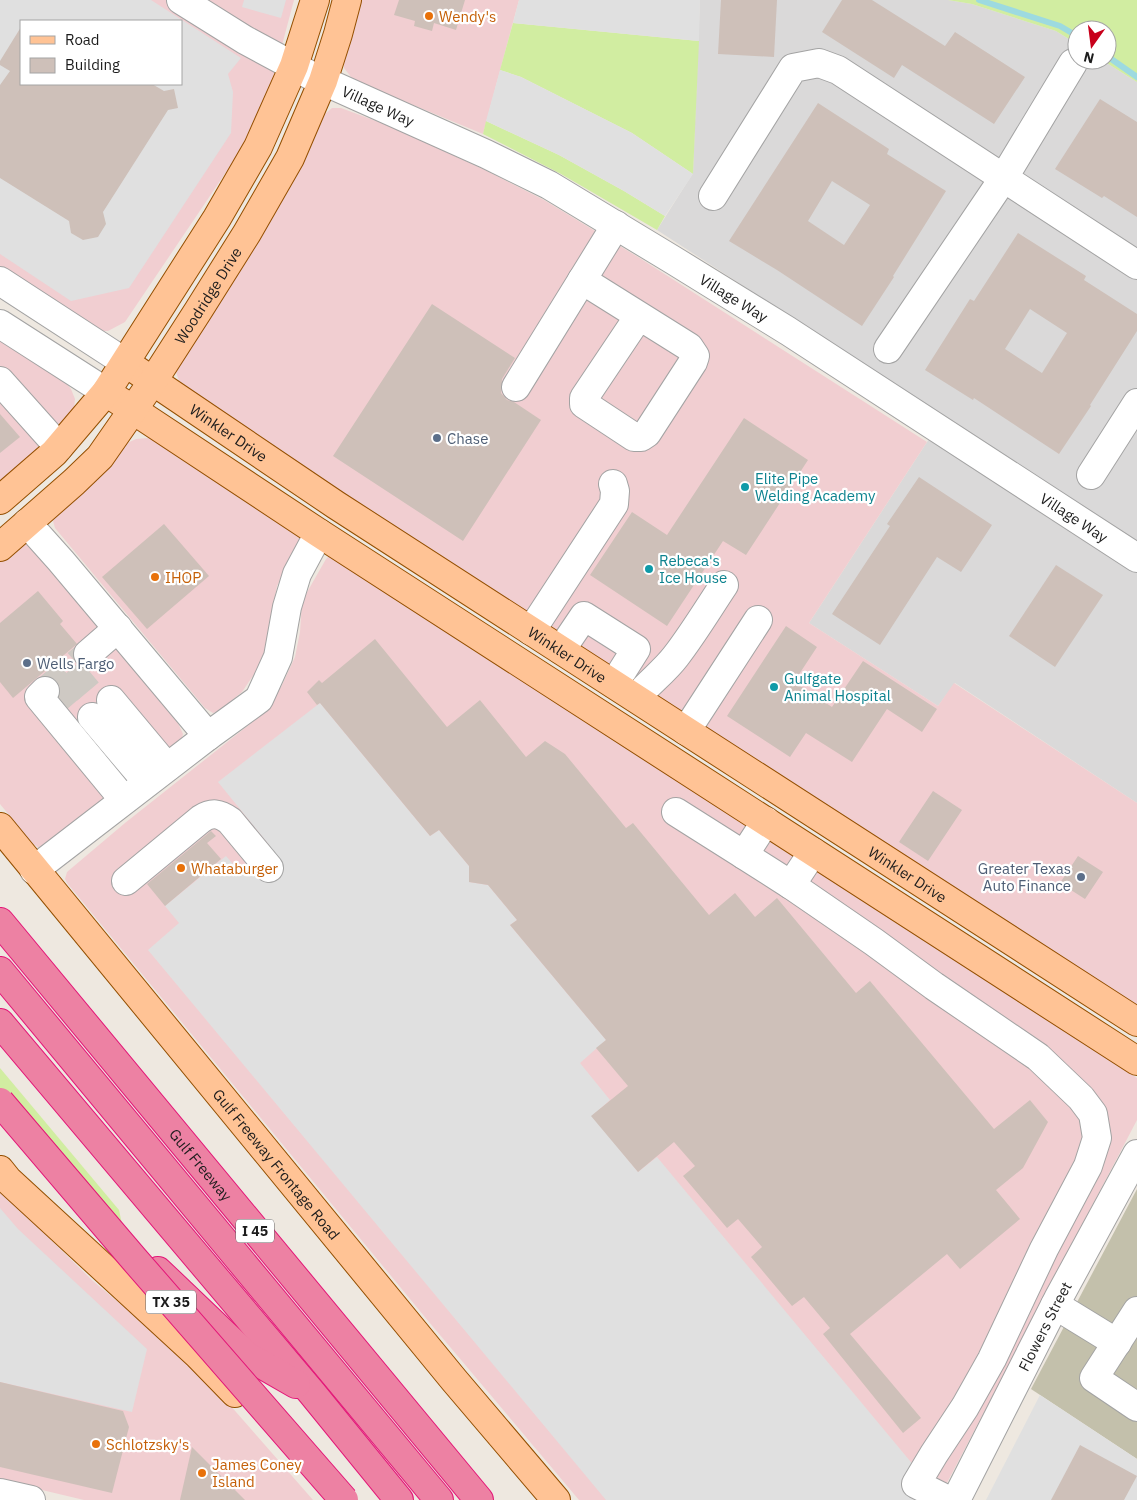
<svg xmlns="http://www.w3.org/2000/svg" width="1137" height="1500" font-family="'IBM Plex Sans',sans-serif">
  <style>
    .residential { fill: #dad9d9 }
    .commercial { fill: #f1ced1; fill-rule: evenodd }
    .construction { fill: #c3c0ab }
    .grass { fill: #d1eda1 }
    .parking { fill: #e0e0e0; fill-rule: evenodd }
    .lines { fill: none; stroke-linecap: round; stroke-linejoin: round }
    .stream { stroke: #9ddae0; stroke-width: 6 }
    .building { fill: #cec0b9; fill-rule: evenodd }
    .minor-tunnel { stroke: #cec9c3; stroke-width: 28; stroke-dasharray: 28 14; stroke-linecap: butt }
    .minor-casing { stroke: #a3a3a3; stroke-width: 30 }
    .major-casing { stroke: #944f00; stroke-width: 30 }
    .highway-casing { stroke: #e31678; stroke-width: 30 }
    .minor { stroke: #fff; stroke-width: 28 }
    .major { stroke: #ffc395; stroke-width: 28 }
    .highway { stroke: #ed81a3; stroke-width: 28 }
    .highway-bridge-casing { stroke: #e31678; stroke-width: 30; stroke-linecap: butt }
    .highway-bridge { stroke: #ed81a3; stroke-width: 28 }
    .food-dot { fill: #e8710a; stroke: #fff; stroke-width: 2 }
    .service-dot { fill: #5c6f8a; stroke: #fff; stroke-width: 2 }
    .culture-dot { fill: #0f9aa8; stroke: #fff; stroke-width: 2 }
    .labels { text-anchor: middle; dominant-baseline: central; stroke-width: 4.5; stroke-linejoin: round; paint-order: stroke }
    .shield { fill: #fff; stroke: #606060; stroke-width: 1 }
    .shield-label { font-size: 14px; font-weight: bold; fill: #1c1c1c }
    .food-label { font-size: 15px; fill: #c56008; stroke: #fff; text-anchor: start }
    .street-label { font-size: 15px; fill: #1c1c1c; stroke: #fff }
    .service-label { font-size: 15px; fill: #4e5e75; stroke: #fff; text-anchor: start }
    .culture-label { font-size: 15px; fill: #0d838f; stroke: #fff; text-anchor: start }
  </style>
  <rect width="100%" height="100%" fill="#eee8e0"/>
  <polygon class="residential" points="700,0 948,0 972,4 1056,31 1077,44 1077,60 1102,60 1137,82 1137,803 955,683 938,706 809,623 944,416 657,230 693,173"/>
  <g class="commercial">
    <path d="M0 0H294L269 94 251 135 125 322 108 331H96L0 271ZM21 21H181V84H21Z"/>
    <polygon points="358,0 519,0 483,134 365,85 351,77 344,68 343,56"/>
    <polygon points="332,108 341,108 392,127 485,170 544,200 638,257 927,442 809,623 938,706 954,683 1137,803 1137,1012 314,477 180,384 176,372 180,359 320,118"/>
    <polygon points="0,337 63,379 71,389 75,399 74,409 70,420 0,484"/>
    <polygon points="148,438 160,443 302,537 277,586 263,661 242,692 219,711 213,713 205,708 55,528 53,521 56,515 125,444 136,439"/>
    <polygon points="23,543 28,545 33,550 178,723 183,734 182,738 44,848 39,848 33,844 0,804 0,561 18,544"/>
    <polygon points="331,554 1137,1078 1137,1120 938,1500 579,1500 429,1322 67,883 65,879 67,872 125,823 255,720 281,687 295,657 300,632 302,601 326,559"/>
    <polygon points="0,1187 16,1206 93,1281 165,1341 229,1404 313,1500 84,1500 0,1480"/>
  </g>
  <polygon class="construction" points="1137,1189 1137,1459 1031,1389"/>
  <g class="grass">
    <polygon points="948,0 1137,0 1137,82 1102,60 1107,60 1107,30 1077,30 1077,44 1056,31 972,4"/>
    <polygon points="513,23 699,41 693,174 632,133 521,77 500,70"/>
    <polygon points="486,121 559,155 624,191 665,216 657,230 561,174 483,134"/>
    <polygon points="0,1068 119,1210 122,1224 0,1112"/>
  </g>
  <g class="parking">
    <path d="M0 0H151L241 58 228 74 233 92 231 133 129 288 71 301 0 254ZM21 21H181V84H21Z"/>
    <polygon points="244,0 286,0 281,18 242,7"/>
    <polygon points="519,0 700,0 699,41 513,23"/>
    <polygon points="500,70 521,77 632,133 693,174 665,216 624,191 559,155 486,121"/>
    <polygon points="320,703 430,836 439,830 469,866 469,882 488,885 517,920 510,925 606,1040 580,1063 610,1100 592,1116 638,1172 657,1157 930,1485 917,1500 606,1500 148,950 179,923 165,906 226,856 240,872 270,846 218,782"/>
    <polygon points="0,1208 18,1229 147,1349 132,1412 0,1382"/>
    <polygon points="1040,1395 1137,1459 1137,1500 986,1500"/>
  </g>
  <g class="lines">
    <g class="stream">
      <polyline points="979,0 1060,26 1077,36"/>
      <polyline points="1107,56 1137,77"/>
    </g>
  </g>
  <g class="building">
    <polygon points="399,0 465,0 456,30 434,23 432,31 414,26 415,21 394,15"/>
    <polygon points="721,0 777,0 774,57 718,54"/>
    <polygon points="842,0 872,0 945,46 955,32 1025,77 994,124 902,65 894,78 822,32"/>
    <polygon points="21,27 21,84 152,84 164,91 174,89 178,108 168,110 103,212 106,224 98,237 83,240 71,233 69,221 0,178 0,85 10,71 0,65 0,61"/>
    <polygon points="1100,99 1137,122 1137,217 1104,196 1102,198 1055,169"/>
    <path d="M818 103 889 149 887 154 946 191 893 276 894 277 862 326 777 270 729 241ZM832 181 870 205 844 245 808 221Z"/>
    <path d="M1018 233 1086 276 1084 280 1137 314V331L1090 405 1091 406 1059 454 974 398 973 400 925 370 970 299 974 301ZM1030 309 1067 333 1042 373 1005 349Z"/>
    <polygon points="432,304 515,358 502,379 501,393 507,400 514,402 541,420 463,541 333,456"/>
    <polygon points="0,414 20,437 0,453"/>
    <polygon points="744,418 808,460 746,555 723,541 667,626 590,575 632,512 667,535"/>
    <polygon points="919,477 992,525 961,572 937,557 880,645 832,614 890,526 887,524"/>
    <polygon points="164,524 209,576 147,629 102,577"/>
    <polygon points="1056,565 1103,595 1055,667 1009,636"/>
    <polygon points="38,591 63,621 60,624 77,644 13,698 0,682 0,623"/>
    <polygon points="786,626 817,647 794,682 832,707 863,661 937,709 922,732 887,709 852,762 806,733 790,757 727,716"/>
    <polygon points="375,639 447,727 480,700 526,757 545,741 565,754 626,828 633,823 709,915 735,893 755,917 777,898 856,993 870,981 994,1129 1030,1100 1048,1122 1023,1168 996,1190 1020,1219 960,1269 947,1254 850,1334 921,1418 903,1433 823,1334 830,1328 804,1297 792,1306 751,1257 762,1247 738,1219 727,1228 683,1176 695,1166 674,1142 638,1172 591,1116 628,1086 596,1048 606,1040 510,925 517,920 488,885 469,882 469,866 439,830 430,836 320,703 317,705 307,692 319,680 322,683"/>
    <polygon points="933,791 962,810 928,861 899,842"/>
    <polygon points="211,831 216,836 207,843 221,859 165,906 147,884"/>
    <polygon points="1078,856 1103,872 1085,899 1060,883"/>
    <polygon points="0,1382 123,1411 129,1427 112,1493 0,1467"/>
    <polygon points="1080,1445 1137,1476 1124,1500 1051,1500"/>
    <polygon points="192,1447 245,1500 180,1500"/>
  </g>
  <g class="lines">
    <g class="minor-tunnel">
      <polyline points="70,670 102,708"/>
      <polyline points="51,686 83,723"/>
      <polyline points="45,691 88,654"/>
    </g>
    <g class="minor-casing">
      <g id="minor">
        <path id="s1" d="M181 0 245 40 310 75 486 154 549 185 673 260 788 331 1137 558"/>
        <polyline points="713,196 793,68 819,63 838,70 1137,265"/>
        <polyline points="582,280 689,347 695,356 693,362 647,433 641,437 634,437 587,406 584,404 584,398 639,316"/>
        <polyline points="0,281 126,363"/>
        <polyline points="0,324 106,392"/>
        <polyline points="888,349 1003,179 1073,63"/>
        <polyline points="0,381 59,447"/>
        <polyline points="516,387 616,225"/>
        <polyline points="1091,475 1137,403"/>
        <polyline points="27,523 61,561 208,736"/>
        <polyline points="531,631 614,504 615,491 613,484"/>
        <polyline points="561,650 584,616 636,649 614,684"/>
        <polyline points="88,654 118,628"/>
        <polyline points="45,691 39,697 124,800"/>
        <path d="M636 698C648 683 664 672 676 656 693 634 708 609 724 585"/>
        <polyline points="111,700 167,767"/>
        <polyline points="92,717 147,782"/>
        <polyline points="686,731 758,620"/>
        <polyline points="676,812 744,855 766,821"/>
        <polyline points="744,855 791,885 813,852"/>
        <polyline points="34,870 208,736 259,699 278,657 287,607 297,574 319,533"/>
        <path d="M126 881 201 819C212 812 219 813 230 821L269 868"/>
        <polyline points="791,885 874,942 934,986 1038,1057 1081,1098 1093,1114 1097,1138 1088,1166 1044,1249 992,1359 965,1407 934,1454 916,1484 948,1500"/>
        <polyline points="1055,1305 1117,1343"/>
        <polyline points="1137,1311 1094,1378 1137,1407"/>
        <polyline points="0,1493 31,1500"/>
        <path id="s2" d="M956 1500 1058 1299 1137 1154"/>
      </g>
    </g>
    <g class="major-casing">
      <g id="major">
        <path id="s3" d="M126 363 336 505 1137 1022"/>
        <polyline points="106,392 319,533 1137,1061"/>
        <polyline points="0,500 54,453 106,392 217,218 258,147 294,66 315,0"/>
        <path id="s4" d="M0 547 74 482 100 457 153 381 198 311 247 233 290 158 323 81 338 34 347 0"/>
        <path id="s5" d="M0 827 454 1380 556 1500"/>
        <polyline points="0,1170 8,1180 198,1355 235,1393"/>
      </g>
    </g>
    <g class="highway-casing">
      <g id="highway">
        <path id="s6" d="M0 922 479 1500"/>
        <polyline points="0,971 439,1500"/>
        <polyline points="0,1023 312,1393 399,1500"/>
        <polyline points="158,1271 247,1356 296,1384"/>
      </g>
    </g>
    <use href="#minor" class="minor"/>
    <use href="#major" class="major"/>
    <use href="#highway" class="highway"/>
    <g class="highway-bridge-casing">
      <polyline id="highway-bridge" points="0,1102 134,1259 344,1500"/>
    </g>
    <use href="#highway-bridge" class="highway-bridge"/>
  </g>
  <g class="food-dot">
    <circle cx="429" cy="16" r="5"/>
    <circle cx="155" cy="577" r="5"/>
    <circle cx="181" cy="868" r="5"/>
    <circle cx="96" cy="1444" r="5"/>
    <circle cx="202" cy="1473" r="5"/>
  </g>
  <g class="service-dot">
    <circle cx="437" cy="438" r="5"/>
    <circle cx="27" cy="663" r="5"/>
    <circle cx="1081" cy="877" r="5"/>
  </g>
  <g class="culture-dot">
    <circle cx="745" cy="487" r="5"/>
    <circle cx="649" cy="569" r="5"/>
    <circle cx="774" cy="687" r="5"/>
  </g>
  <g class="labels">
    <g class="shield">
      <rect x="236" y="1219.5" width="38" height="23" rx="4"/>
      <rect x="146" y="1290.5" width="50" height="23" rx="4"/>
    </g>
    <g class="shield-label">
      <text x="255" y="1231">I 45</text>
      <text x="171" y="1302">TX 35</text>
    </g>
    <g class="food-label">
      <text x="439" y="16">Wendy's</text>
      <text x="165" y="577">IHOP</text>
      <text x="191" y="868">Whataburger</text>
      <text x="106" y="1444">Schlotzsky's</text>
      <text x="212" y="1464">James Coney<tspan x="212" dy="17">Island</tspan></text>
    </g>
    <g class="street-label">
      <text stroke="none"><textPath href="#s1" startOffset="224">Village Way</textPath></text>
      <text stroke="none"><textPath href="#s4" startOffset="329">Woodridge Drive</textPath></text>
      <text stroke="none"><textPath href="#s1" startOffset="629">Village Way</textPath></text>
      <text stroke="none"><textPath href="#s3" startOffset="124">Winkler Drive</textPath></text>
      <text stroke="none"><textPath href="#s1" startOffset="1034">Village Way</textPath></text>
      <text stroke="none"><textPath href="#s3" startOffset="529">Winkler Drive</textPath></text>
      <text stroke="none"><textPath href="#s3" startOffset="934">Winkler Drive</textPath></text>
      <text stroke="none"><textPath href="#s5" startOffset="436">Gulf Freeway Frontage Road</textPath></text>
      <text stroke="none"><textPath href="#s6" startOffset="315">Gulf Freeway</textPath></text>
      <text stroke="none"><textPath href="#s2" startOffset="195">Flowers Street</textPath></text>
    </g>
    <g class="service-label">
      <text x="447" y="438">Chase</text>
      <text x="37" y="663">Wells Fargo</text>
      <text x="1071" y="868" text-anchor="end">Greater Texas<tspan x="1071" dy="17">Auto Finance</tspan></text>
    </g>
    <g class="culture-label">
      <text x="755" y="478">Elite Pipe<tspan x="755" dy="17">Welding Academy</tspan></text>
      <text x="659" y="560">Rebeca's<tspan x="659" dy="17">Ice House</tspan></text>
      <text x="784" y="678">Gulfgate<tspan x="784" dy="17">Animal Hospital</tspan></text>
    </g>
  </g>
  <rect x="20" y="20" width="162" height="65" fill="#ffffff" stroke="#a4a4a4"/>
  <rect x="30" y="36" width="25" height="8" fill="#ffc395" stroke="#a4a4a4"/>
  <text x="65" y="45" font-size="15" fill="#1c1c1c">Road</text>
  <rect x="30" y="58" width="25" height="15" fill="#cec0b9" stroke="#a4a4a4"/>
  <text x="65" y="70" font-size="15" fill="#1c1c1c">Building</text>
  <g transform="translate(1092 45) rotate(194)"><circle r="24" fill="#ffffff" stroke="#a4a4a4"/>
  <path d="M0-4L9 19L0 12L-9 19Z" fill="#c8001b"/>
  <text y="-8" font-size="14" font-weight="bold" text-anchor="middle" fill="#1c1c1c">N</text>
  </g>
</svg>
